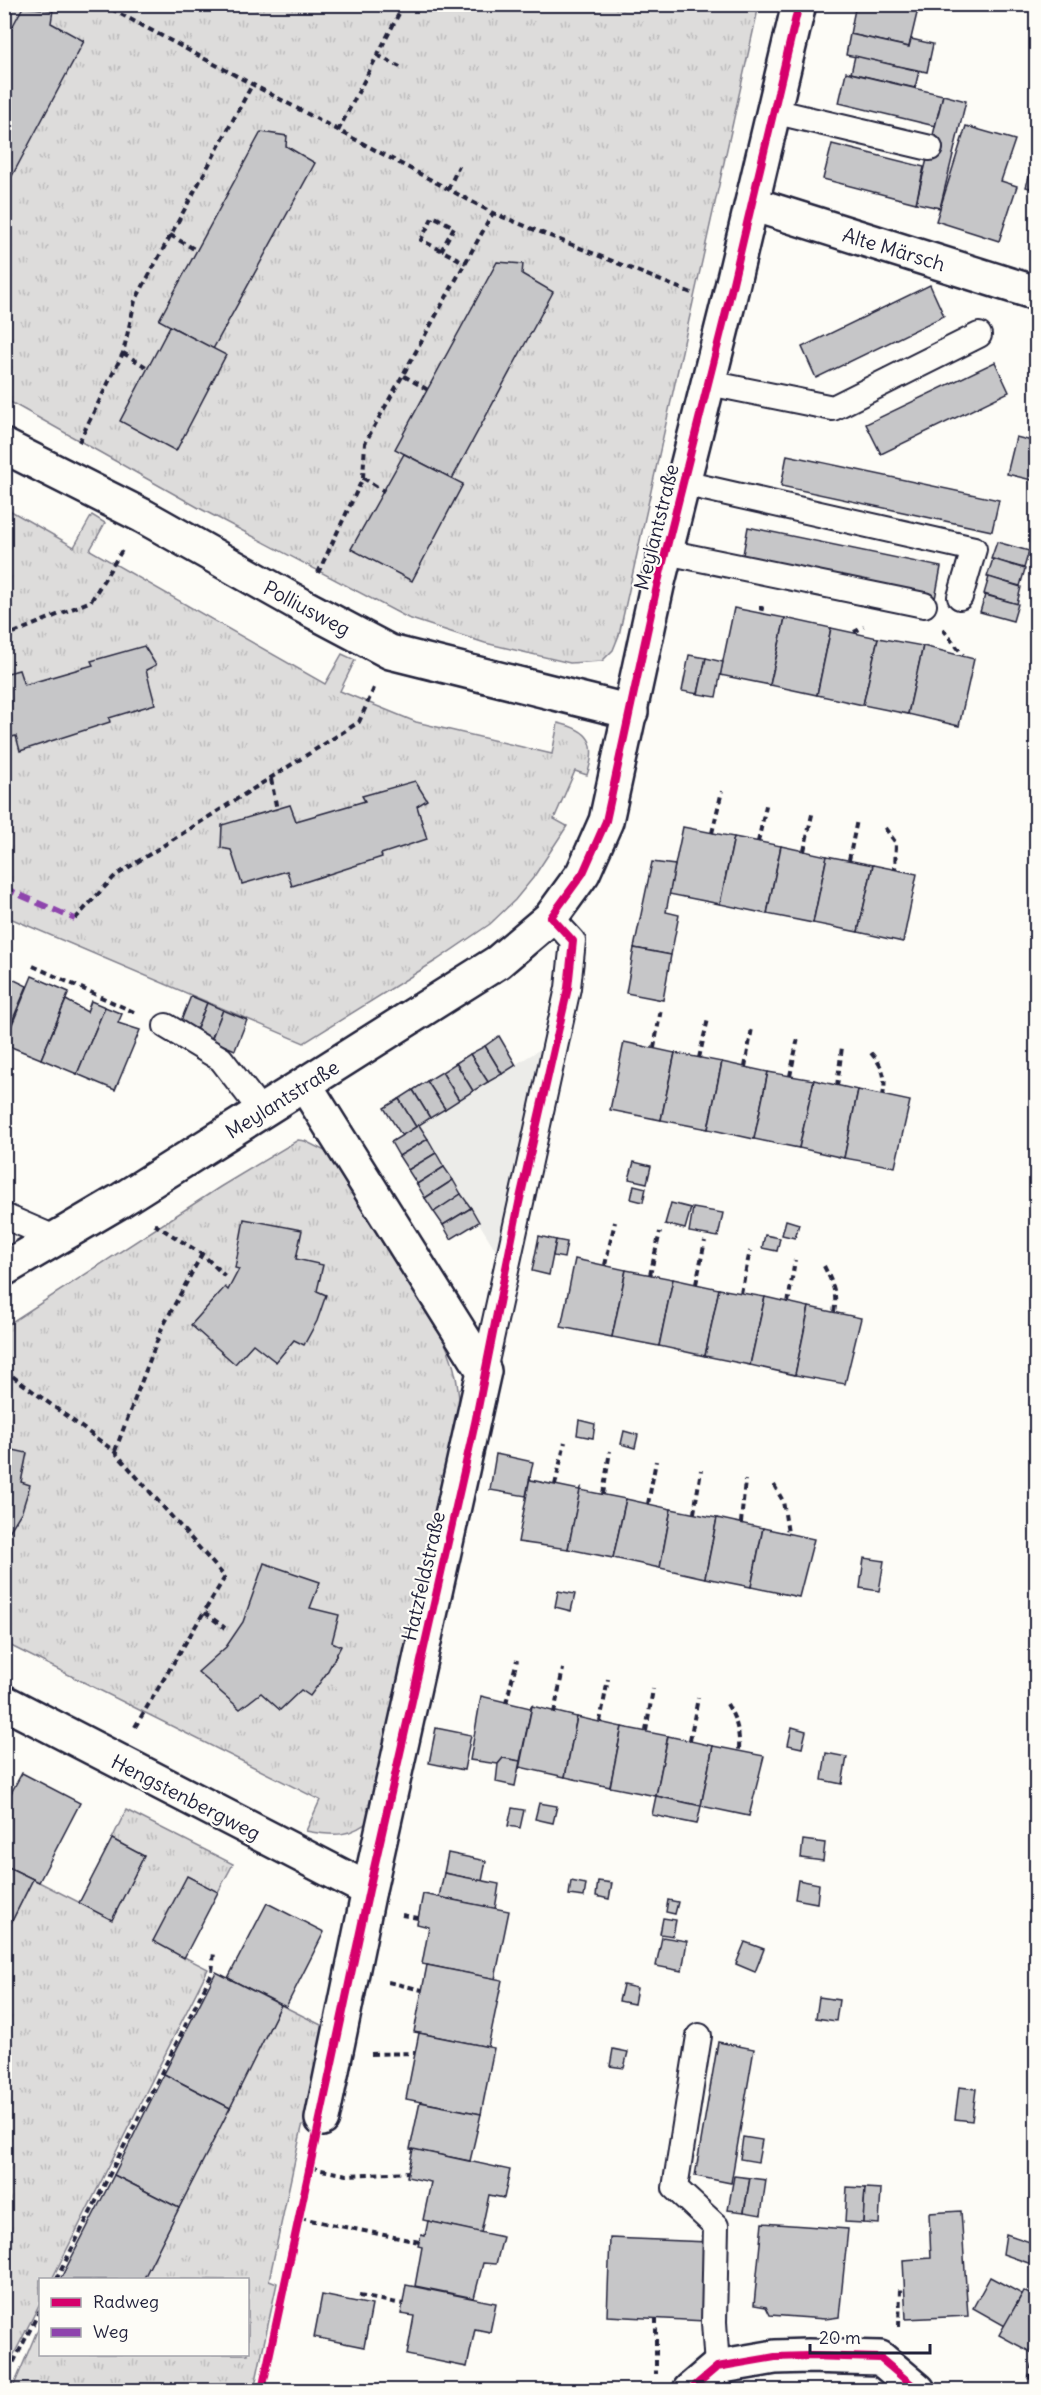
<svg xmlns="http://www.w3.org/2000/svg" width="1041" height="2395" font-family="Delius,sans-serif">
  <style>
    .built { fill: #ecece9 }
    .grass { fill: url(#grass-tufts); stroke: #807f8b; stroke-width: 1.5 }
    .building { fill: #c6c6c8; stroke: #22223b; stroke-width: 1.5 }
    .lines { fill: none; stroke-linecap: round; stroke-linejoin: round }
    .service-casing { stroke: #22223b; stroke-width: 28 }
    .minor-casing { stroke: #22223b; stroke-width: 38 }
    .path { stroke: #22223b; stroke-width: 4; stroke-dasharray: 6 4.5; stroke-linecap: butt }
    .service { stroke: #fdfcf7; stroke-width: 24 }
    .minor { stroke: #fdfcf7; stroke-width: 33 }
    .quiet { stroke: #8e44ad; stroke-width: 6; stroke-dasharray: 12 6; stroke-linecap: butt }
    .cycleway-casing { stroke: #fdfcf7; stroke-width: 11 }
    .cycleway { stroke: #d6006c; stroke-width: 8 }
    .labels { text-anchor: middle; dominant-baseline: central; stroke-width: 4.5; stroke-linejoin: round; paint-order: stroke }
    .street-label { font-size: 20px; fill: #22223b; stroke: #fdfcf7 }
  </style>
  <defs>
    <pattern id="grass-tufts" width="24" height="20" patternUnits="userSpaceOnUse" patternTransform="scale(1.5)"><rect width="24" height="20" fill="#dddcdb"/><path d="M3 7l-1-3M5 7V3M7 7l1-3M15 17l-1-3M17 17v-4M19 17l1-3" fill="none" stroke="#bdbcbd"/></pattern>
  </defs>
  <rect width="100%" height="100%" fill="#fdfcf7"/>
  <filter id="ink" filterUnits="userSpaceOnUse"><feTurbulence type="fractalNoise" baseFrequency=".0167" numOctaves="2"/><feDisplacementMap in="SourceGraphic" scale="12" xChannelSelector="R" yChannelSelector="G"/><feConvolveMatrix kernelMatrix="1 2 1 2 8 2 1 2 1" color-interpolation-filters="sRGB"/></filter>
  <g filter="url(#ink)">
    <polygon class="built" points="555,1040 506,1267 419,1125"/>
    <g class="grass">
      <polygon points="5,5 759,5 619,635 613,650 602,661 570,663 485,643 408,618 199,508 5,399"/>
      <path d="M4 507 74 547 92 515 105 523 90 550 325 684 342 654 355 660 340 691 416 722 552 754 558 723C590 730 598 743 587 775L575 771 554 819 567 826 533 878 515 900 490 924 437 960 304 1043 5 916Z"/>
      <path d="M298 1140 305 1141 325 1151 444 1341C456 1366 459 1389 460 1416L372 1818C351 1838 333 1836 306 1831L320 1800 5 1643 4 1327 220 1187Z"/>
      <polygon points="126,1810 233,1864 218,1892 153,1941 208,1969 52,2279 40,2280 40,2303 5,2372 4,1937 33,1879 112,1919 144,1856 112,1839"/>
      <polygon points="281,2005 327,2028 310,2118 302,2127 269,2280 277,2283 254,2390 12,2390 40,2324 40,2354 248,2354 248,2280 143,2279"/>
    </g>
    <g class="building">
      <polygon points="856,4 935,4 933,13 918,9 909,47 850,34"/>
      <polygon points="23,7 53,10 51,23 84,41 4,191 4,42"/>
      <polygon points="850,34 909,47 911,39 933,44 927,72 846,55"/>
      <polygon points="855,56 919,71 915,88 851,73"/>
      <polygon points="846,72 943,95 935,126 839,103"/>
      <polygon points="943,95 966,101 940,208 916,203"/>
      <polygon points="966,126 1015,140 1001,181 1017,186 999,241 936,221"/>
      <polygon points="261,132 287,136 286,146 315,163 213,349 159,320"/>
      <polygon points="832,144 924,167 916,203 823,179"/>
      <polygon points="1036,154 1036,190 1026,187"/>
      <polygon points="497,262 523,264 522,274 553,292 452,479 395,449"/>
      <polygon points="930,285 944,316 816,378 802,347"/>
      <polygon points="170,326 226,355 176,451 120,421"/>
      <polygon points="995,362 1009,392 881,454 866,424"/>
      <polygon points="1016,437 1036,442 1036,481 1007,474"/>
      <polygon points="404,454 463,484 412,581 351,549"/>
      <polygon points="787,455 999,500 992,531 781,486"/>
      <polygon points="748,527 941,567 935,599 742,560"/>
      <polygon points="997,542 1029,551 1024,568 991,559"/>
      <polygon points="993,559 1025,569 1020,586 987,577"/>
      <polygon points="989,577 1021,587 1017,604 984,594"/>
      <polygon points="985,595 1018,604 1013,621 980,612"/>
      <polygon points="734,608 785,618 770,685 720,675"/>
      <polygon points="785,618 831,628 817,695 770,685"/>
      <polygon points="831,628 878,638 863,705 817,695"/>
      <polygon points="878,638 923,646 908,714 863,705"/>
      <polygon points="144,646 156,665 146,670 155,704 109,718 110,722 20,751 16,736 4,739 4,674 19,670 24,685 93,665 91,661"/>
      <polygon points="923,646 974,659 959,726 908,714"/>
      <polygon points="689,655 706,658 698,694 682,691"/>
      <polygon points="706,658 723,662 716,697 698,694"/>
      <polygon points="415,781 427,800 417,806 427,839 381,854 382,857 292,886 287,871 242,884 231,850 221,848 222,825 290,805 296,821 365,801 362,796"/>
      <polygon points="683,827 734,837 720,904 669,894"/>
      <polygon points="734,837 781,846 767,914 720,904"/>
      <polygon points="781,846 827,856 813,923 767,914"/>
      <polygon points="827,856 873,865 858,932 813,923"/>
      <polygon points="652,862 675,865 666,912 679,915 671,955 634,948"/>
      <polygon points="873,865 917,874 903,942 858,932"/>
      <polygon points="634,948 671,955 663,1000 626,993"/>
      <polygon points="4,975 27,986 7,1033 4,1032"/>
      <polygon points="32,976 69,992 41,1059 4,1044"/>
      <polygon points="191,996 207,1003 195,1033 179,1026"/>
      <polygon points="66,1000 87,1012 91,1001 105,1007 77,1074 41,1059"/>
      <polygon points="207,1003 223,1010 211,1040 195,1033"/>
      <polygon points="105,1007 122,1014 118,1023 140,1030 115,1090 77,1074"/>
      <polygon points="223,1010 247,1020 235,1050 211,1040"/>
      <polygon points="499,1036 516,1065 502,1074 485,1046"/>
      <polygon points="624,1042 675,1053 661,1120 610,1110"/>
      <polygon points="485,1046 502,1074 488,1082 470,1054"/>
      <polygon points="675,1053 722,1062 708,1129 661,1120"/>
      <polygon points="470,1054 488,1082 473,1091 456,1063"/>
      <polygon points="722,1062 768,1072 754,1139 708,1129"/>
      <polygon points="456,1063 473,1091 459,1100 442,1072"/>
      <polygon points="442,1072 459,1100 445,1109 427,1081"/>
      <polygon points="768,1072 814,1080 799,1148 754,1139"/>
      <polygon points="814,1080 858,1090 844,1158 799,1148"/>
      <polygon points="427,1081 445,1109 430,1118 413,1090"/>
      <polygon points="413,1090 430,1118 416,1127 399,1099"/>
      <polygon points="858,1090 910,1101 895,1167 844,1158"/>
      <polygon points="399,1099 416,1127 402,1136 384,1108"/>
      <polygon points="419,1125 428,1139 399,1156 391,1142"/>
      <polygon points="428,1139 436,1153 408,1170 399,1156"/>
      <polygon points="436,1153 444,1167 417,1184 408,1170"/>
      <polygon points="634,1162 651,1166 647,1183 629,1179"/>
      <polygon points="444,1167 453,1180 425,1198 417,1184"/>
      <polygon points="453,1180 461,1194 434,1212 425,1198"/>
      <polygon points="634,1185 646,1188 643,1202 631,1199"/>
      <polygon points="461,1194 471,1208 443,1225 434,1212"/>
      <polygon points="671,1203 691,1208 685,1229 665,1224"/>
      <polygon points="471,1208 479,1222 451,1239 443,1225"/>
      <polygon points="693,1208 723,1213 718,1237 689,1232"/>
      <polygon points="244,1219 302,1230 296,1259 323,1265 317,1291 326,1295 317,1321 304,1345 294,1340 276,1362 253,1344 235,1364 191,1325 225,1287 228,1290 239,1269 235,1268"/>
      <polygon points="786,1220 799,1224 795,1238 782,1235"/>
      <polygon points="765,1235 780,1238 777,1251 762,1248"/>
      <polygon points="539,1236 556,1240 549,1275 532,1271"/>
      <polygon points="556,1240 567,1242 564,1258 553,1256"/>
      <polygon points="575,1259 626,1270 612,1337 561,1327"/>
      <polygon points="626,1270 673,1279 659,1346 612,1337"/>
      <polygon points="673,1279 719,1289 705,1356 659,1346"/>
      <polygon points="719,1289 765,1297 750,1365 705,1356"/>
      <polygon points="765,1297 809,1307 795,1375 750,1365"/>
      <polygon points="809,1307 861,1318 845,1384 795,1375"/>
      <polygon points="579,1420 595,1424 593,1438 577,1435"/>
      <polygon points="624,1431 638,1435 635,1448 621,1444"/>
      <polygon points="4,1448 27,1453 21,1482 30,1485 22,1511 6,1537"/>
      <polygon points="496,1454 533,1462 526,1496 490,1490"/>
      <polygon points="530,1477 531,1480 579,1490 581,1488 568,1549 518,1542"/>
      <polygon points="580,1490 626,1499 613,1558 568,1549"/>
      <polygon points="626,1499 671,1509 660,1568 613,1558"/>
      <polygon points="671,1509 717,1518 705,1578 660,1568"/>
      <polygon points="717,1518 763,1528 751,1587 705,1578"/>
      <polygon points="763,1528 814,1539 799,1597 751,1587"/>
      <polygon points="864,1558 884,1561 879,1591 860,1588"/>
      <polygon points="264,1563 320,1582 310,1608 339,1615 332,1642 341,1646 326,1674 310,1696 301,1690 280,1710 261,1693 240,1709 198,1672 226,1647 243,1622"/>
      <polygon points="558,1591 575,1594 571,1611 555,1607"/>
      <polygon points="481,1696 530,1708 532,1706 520,1761 503,1758 498,1764 470,1760"/>
      <polygon points="532,1706 577,1717 565,1777 520,1767 519,1769"/>
      <polygon points="577,1717 622,1727 610,1787 565,1777"/>
      <polygon points="622,1727 668,1736 656,1796 610,1787"/>
      <polygon points="792,1727 806,1731 802,1748 788,1745"/>
      <polygon points="436,1728 471,1735 464,1770 429,1763"/>
      <polygon points="668,1736 713,1746 701,1806 656,1796"/>
      <polygon points="713,1746 764,1756 749,1816 701,1806"/>
      <polygon points="826,1753 847,1757 842,1784 822,1780"/>
      <polygon points="503,1758 520,1761 515,1786 496,1782 498,1764"/>
      <polygon points="22,1773 80,1803 39,1882 4,1865 4,1806"/>
      <polygon points="656,1796 701,1806 697,1824 652,1815"/>
      <polygon points="539,1803 557,1806 553,1823 535,1819"/>
      <polygon points="512,1808 524,1810 520,1828 508,1826"/>
      <polygon points="112,1839 144,1856 112,1920 79,1903"/>
      <polygon points="803,1840 825,1843 823,1861 801,1858"/>
      <polygon points="448,1853 486,1861 482,1881 444,1873"/>
      <polygon points="4,1865 33,1879 4,1937"/>
      <polygon points="444,1873 499,1884 495,1909 439,1897"/>
      <polygon points="187,1876 218,1892 184,1958 153,1941"/>
      <polygon points="798,1880 819,1884 817,1903 795,1899"/>
      <polygon points="571,1881 586,1884 584,1897 569,1895"/>
      <polygon points="598,1881 612,1883 609,1899 596,1896"/>
      <polygon points="423,1894 509,1911 495,1979 422,1964 429,1927 417,1924"/>
      <polygon points="668,1900 678,1902 675,1914 666,1912"/>
      <polygon points="267,1903 324,1932 286,2007 228,1978"/>
      <polygon points="663,1918 676,1920 673,1936 660,1934"/>
      <polygon points="662,1937 687,1941 682,1971 656,1966"/>
      <polygon points="745,1942 764,1949 755,1972 736,1964"/>
      <polygon points="427,1965 502,1980 488,2047 414,2032"/>
      <polygon points="216,1972 281,2005 230,2108 164,2074"/>
      <polygon points="623,1985 637,1988 634,2004 619,2001"/>
      <polygon points="819,1997 839,2000 836,2021 816,2018"/>
      <polygon points="419,2033 494,2048 481,2114 406,2099"/>
      <polygon points="718,2042 754,2049 731,2183 695,2176"/>
      <polygon points="613,2049 628,2052 624,2068 610,2066"/>
      <polygon points="164,2074 230,2108 179,2208 114,2175"/>
      <polygon points="959,2087 976,2089 972,2121 955,2119"/>
      <polygon points="420,2102 481,2114 470,2161 410,2149"/>
      <polygon points="743,2137 762,2140 758,2162 740,2159"/>
      <polygon points="413,2149 510,2170 504,2198 489,2195 481,2233 423,2220 431,2182 407,2177"/>
      <polygon points="114,2175 179,2208 143,2280 60,2280"/>
      <polygon points="734,2176 750,2178 744,2212 728,2210"/>
      <polygon points="750,2178 766,2180 761,2215 744,2212"/>
      <polygon points="847,2187 865,2188 863,2223 845,2222"/>
      <polygon points="865,2188 881,2189 879,2224 863,2223"/>
      <polygon points="961,2211 968,2316 906,2319 903,2260 931,2258 929,2213"/>
      <polygon points="428,2221 503,2237 496,2264 483,2263 474,2298 415,2286 422,2247 418,2246 421,2235 425,2236"/>
      <polygon points="762,2223 848,2229 839,2317 825,2319 770,2315 766,2307 754,2305"/>
      <polygon points="1006,2234 1036,2244 1034,2265 1003,2254"/>
      <polygon points="610,2238 708,2242 705,2321 607,2316"/>
      <polygon points="990,2277 1022,2294 1005,2326 973,2308"/>
      <polygon points="406,2285 496,2303 490,2332 475,2329 467,2367 407,2355 414,2316 401,2314"/>
      <polygon points="1024,2291 1036,2298 1036,2355 999,2335"/>
      <polygon points="322,2295 372,2305 364,2347 314,2337"/>
    </g>
    <g class="lines">
      <g class="service-casing">
        <g id="service">
          <polyline points="773,111 930,148"/>
          <polyline points="709,383 833,408 979,335"/>
          <polyline points="683,483 974,549 960,597"/>
          <polyline points="666,552 924,605"/>
          <polyline points="166,1026 221,1059 262,1112"/>
          <polyline points="4,1216 55,1238"/>
          <polyline points="484,1371 568,988 573,941 551,917"/>
          <polyline points="699,2036 675,2188 716,2226 714,2322 717,2367"/>
        </g>
      </g>
      <g class="minor-casing">
        <g id="minor">
          <polyline points="752,204 1036,293"/>
          <polyline points="4,446 143,516 303,606 390,652 631,712"/>
          <polyline points="305,1085 484,1371 369,1890 322,2119"/>
          <polyline points="4,1269 118,1202 498,962 551,917 583,873 606,821 657,586 727,308 799,4"/>
          <polyline points="4,1702 369,1890"/>
          <polyline points="690,2390 717,2367 775,2357 808,2356 880,2358 918,2390"/>
        </g>
      </g>
      <g class="path">
        <polyline points="102,4 493,213 694,294"/>
        <polyline points="377,55 400,67"/>
        <polyline points="338,131 404,4"/>
        <polyline points="448,189 459,166"/>
        <polyline points="170,235 196,250"/>
        <polyline points="441,251 454,227 433,216 421,240 466,263"/>
        <polyline points="123,353 148,368"/>
        <polyline points="404,376 428,390"/>
        <polyline points="79,442 123,353 135,301 252,85"/>
        <polyline points="363,478 384,491"/>
        <polyline points="318,573 363,478 365,443 493,213"/>
        <polyline points="759,608 762,608 761,613"/>
        <polyline points="943,629 963,655"/>
        <polyline points="854,632 864,627"/>
        <polyline points="4,637 91,601 124,547"/>
        <polyline points="271,779 277,810"/>
        <polyline points="885,828 896,843 895,870"/>
        <polyline points="712,833 722,791"/>
        <polyline points="758,842 767,801"/>
        <polyline points="804,851 813,810"/>
        <polyline points="849,860 857,820"/>
        <polyline points="75,919 115,876 359,722 375,686"/>
        <polyline points="33,966 138,1014"/>
        <polyline points="654,1048 661,1009"/>
        <path d="M871 1053C883 1067 887 1077 883 1095"/>
        <polyline points="699,1058 708,1019"/>
        <polyline points="745,1067 752,1028"/>
        <polyline points="790,1076 798,1038"/>
        <polyline points="837,1086 842,1047"/>
        <polyline points="154,1224 202,1254 225,1276"/>
        <polyline points="605,1265 615,1222"/>
        <path d="M824 1266C832 1282 838 1294 834 1312"/>
        <polyline points="650,1275 660,1232"/>
        <polyline points="696,1284 705,1241"/>
        <polyline points="741,1293 750,1251"/>
        <polyline points="788,1303 795,1260"/>
        <polyline points="4,1370 114,1451 225,1577 204,1612 225,1628"/>
        <polyline points="115,1451 162,1328 202,1254"/>
        <polyline points="555,1485 565,1442"/>
        <polyline points="774,1485 783,1501 788,1533"/>
        <polyline points="603,1494 610,1451"/>
        <polyline points="648,1504 656,1461"/>
        <polyline points="694,1513 701,1470"/>
        <polyline points="741,1523 745,1480"/>
        <polyline points="506,1703 517,1660"/>
        <path d="M727 1704C736 1719 740 1732 739 1750"/>
        <polyline points="554,1713 563,1669"/>
        <polyline points="600,1722 608,1679"/>
        <polyline points="135,1727 204,1612"/>
        <polyline points="646,1731 653,1689"/>
        <polyline points="690,1740 698,1698"/>
        <polyline points="402,1915 418,1918"/>
        <polyline points="388,1982 422,1990"/>
        <polyline points="371,2054 415,2053"/>
        <polyline points="311,2168 347,2175 408,2172"/>
        <polyline points="300,2218 419,2242"/>
        <polyline points="56,2280 212,1973 214,1952"/>
        <polyline points="359,2296 403,2304"/>
        <polyline points="656,2318 656,2374"/>
        <polyline points="899,2327 900,2289 905,2289"/>
        <polyline points="4,2381 40,2310"/>
        <polyline points="1027,2390 1035,2354"/>
      </g>
      <use href="#service" class="service"/>
      <use href="#minor" class="minor"/>
      <polyline class="quiet" points="4,888 75,919"/>
      <g class="cycleway-casing">
        <g id="cycleway">
          <polyline points="262,2390 369,1890 475,1423 519,1203 568,988 573,941 551,917 583,873 606,821 657,586 727,308 799,4"/>
          <polyline points="690,2390 717,2367 775,2357 808,2356 880,2358 918,2390"/>
        </g>
      </g>
      <use href="#cycleway" class="cycleway"/>
    </g>
  </g>
  <g class="labels">
    <g class="street-label">
      <text transform="translate(894 249) rotate(17)">Alte Märsch</text>
      <text transform="translate(656 527) rotate(-76)">Meylantstraße</text>
      <text transform="translate(307 608) rotate(28)">Polliusweg</text>
      <text transform="translate(282 1099) rotate(-32)">Meylantstraße</text>
      <text transform="translate(423 1576) rotate(-77)">Hatzfeldstraße</text>
      <text transform="translate(186 1797) rotate(27)">Hengstenbergweg</text>
    </g>
  </g>
  <rect width="1041" height="2395" fill="none" stroke="#fdfcf7" stroke-width="24"/>
  <rect x="12" y="12" width="1017" height="2371" fill="none" stroke="#22223b" stroke-width="2" filter="url(#ink)"/>
  <rect x="39" y="2278" width="210" height="78" fill="#fdfcf7" stroke="#a5a5ac" stroke-width="1.5"/>
  <rect x="51" y="2298" width="30" height="9" fill="#d6006c" stroke="#a5a5ac" stroke-width="1.5"/>
  <text x="93" y="2308" font-size="18" fill="#22223b">Radweg</text>
  <rect x="51" y="2328" width="30" height="9" fill="#8e44ad" stroke="#a5a5ac" stroke-width="1.5"/>
  <text x="93" y="2338" font-size="18" fill="#22223b">Weg</text>
  <path d="M810 2344v9h120v-9" fill="none" stroke="#22223b" stroke-width="3"/>
  <text x="819" y="2344" font-size="18" fill="#22223b" stroke="#fdfcf7" stroke-width="4.5" paint-order="stroke">20 m</text>
</svg>
